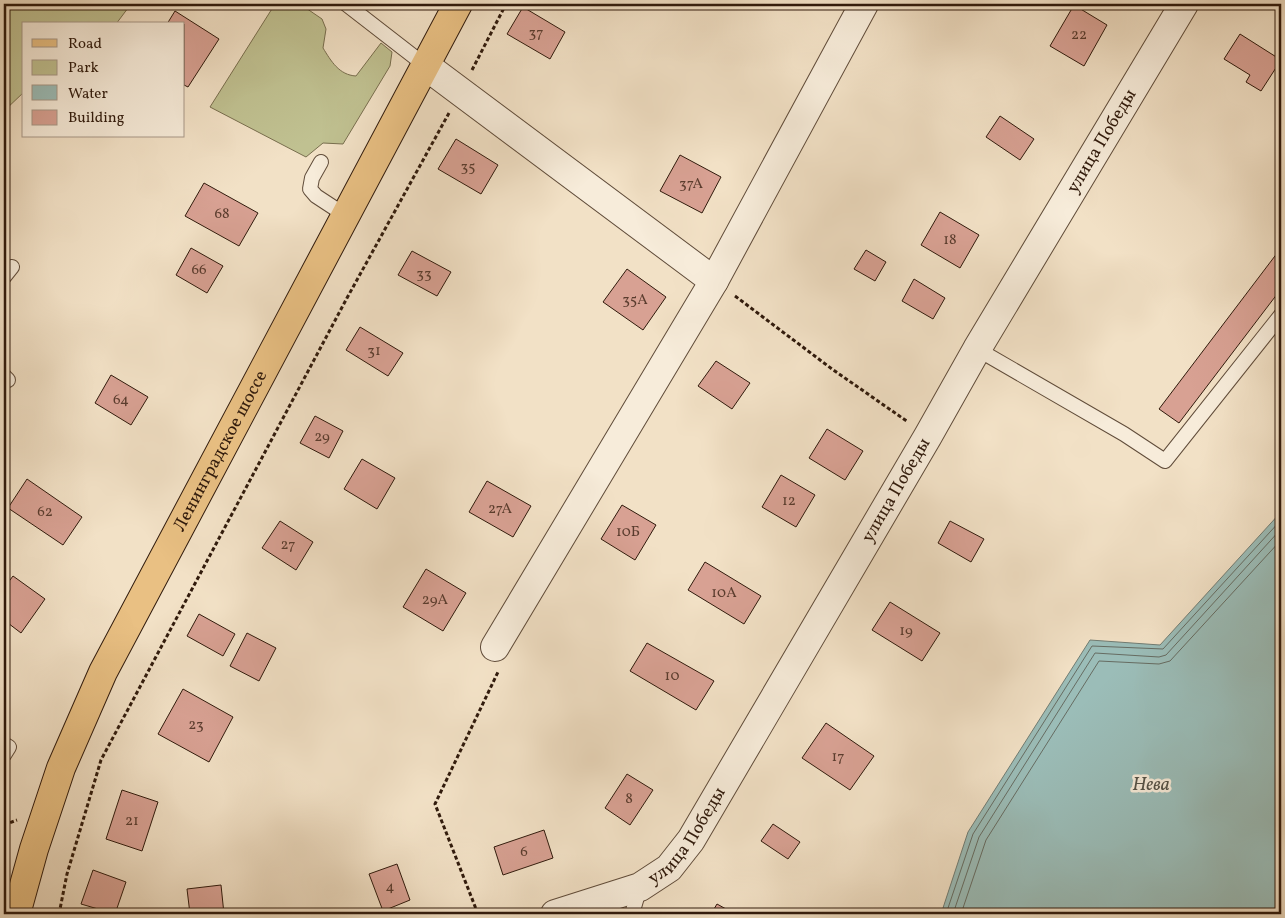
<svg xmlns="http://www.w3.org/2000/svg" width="1285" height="918" font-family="Vollkorn,serif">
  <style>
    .green { fill: #c0c191; stroke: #786e4e }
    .water { fill: #9bbdb8; stroke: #707c73 }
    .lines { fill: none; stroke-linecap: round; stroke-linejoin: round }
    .shore { stroke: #666c62; stroke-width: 1 }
    .building { fill: #d8a193; stroke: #301a0c }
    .service-casing { stroke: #604c3a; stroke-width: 16 }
    .minor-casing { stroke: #604c3a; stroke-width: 30 }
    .primary-casing { stroke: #301a0c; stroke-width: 30 }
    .path { stroke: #301a0c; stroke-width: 3; stroke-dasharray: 4 2.5; stroke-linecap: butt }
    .service { stroke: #f7ecda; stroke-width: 14 }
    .minor { stroke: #f7ecda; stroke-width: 28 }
    .primary { stroke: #e9c083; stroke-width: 28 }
    .labels { text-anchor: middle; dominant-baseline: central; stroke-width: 5; stroke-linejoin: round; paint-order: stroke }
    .number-label { font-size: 15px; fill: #5a3c2e }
    .street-label { font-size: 18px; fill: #301a0c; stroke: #f7ecda }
    .water-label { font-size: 19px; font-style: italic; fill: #555348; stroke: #f7ecda }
  </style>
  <rect width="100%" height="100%" fill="#f2e1c6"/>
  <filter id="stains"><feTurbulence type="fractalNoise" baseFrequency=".004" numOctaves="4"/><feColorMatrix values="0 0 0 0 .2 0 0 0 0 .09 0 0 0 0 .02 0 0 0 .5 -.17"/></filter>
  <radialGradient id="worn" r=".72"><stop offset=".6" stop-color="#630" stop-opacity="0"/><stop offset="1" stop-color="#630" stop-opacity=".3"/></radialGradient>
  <g class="green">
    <polygon points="4,4 131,4 116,24 24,24 24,92 4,111"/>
    <path d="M275 4H300L322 19 326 29 323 48C331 61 339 75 356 76L381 43 392 52 390 66 343 144 323 143 306 157 210 107Z"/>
  </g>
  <polygon class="water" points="1281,512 1281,914 941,914 968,832 1090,640 1160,645"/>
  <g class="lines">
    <g class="shore">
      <polyline points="946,914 973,834 1092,646 1163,649 1281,520"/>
      <polyline points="953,914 979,837 1095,653 1159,657 1166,655 1281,529"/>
      <polyline points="961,914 986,840 1099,661 1159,664 1170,661 1281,540"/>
    </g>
  </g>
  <g class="building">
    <polygon points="1074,5 1107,25 1084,66 1050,46"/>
    <polygon points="523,7 565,32 550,59 507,34"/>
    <polygon points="175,11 219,39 188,87 184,85 184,24 167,24"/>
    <polygon points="1240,34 1281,60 1261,91 1246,82 1250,75 1224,59"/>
    <polygon points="1000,116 1034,139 1020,160 986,137"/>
    <polygon points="456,139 498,165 481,194 438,169"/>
    <polygon points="680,155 721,177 702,213 660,191"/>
    <polygon points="204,183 258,213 239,246 185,216"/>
    <polygon points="940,212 979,235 960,268 921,245"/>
    <polygon points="191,248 223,266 207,293 176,275"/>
    <polygon points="1281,248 1281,289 1179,423 1159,409"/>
    <polygon points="866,250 886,262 875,281 854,269"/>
    <polygon points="412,251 451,272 437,296 398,275"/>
    <polygon points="627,269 666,297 643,330 603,302"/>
    <polygon points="914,279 945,298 933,319 902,301"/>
    <polygon points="360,327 403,353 388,376 346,350"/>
    <polygon points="716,361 750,383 732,409 698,386"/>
    <polygon points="111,375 148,397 131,425 95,403"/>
    <polygon points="315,416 343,431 329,458 300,443"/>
    <polygon points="827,429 863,451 845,480 809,458"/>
    <polygon points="362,459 395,478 377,509 344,489"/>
    <polygon points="781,475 815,495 796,527 762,507"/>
    <polygon points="27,479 82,517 63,545 8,508"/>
    <polygon points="487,481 531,506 513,537 469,512"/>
    <polygon points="622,505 656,525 635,560 601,539"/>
    <polygon points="280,521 313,542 296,570 262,548"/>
    <polygon points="950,521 984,539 971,562 938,543"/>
    <polygon points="705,562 761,596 744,624 688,590"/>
    <polygon points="426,569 466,593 443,631 403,607"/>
    <polygon points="13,576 45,599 21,633 4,620 4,588"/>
    <polygon points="890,602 940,633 922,661 872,630"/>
    <polygon points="199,614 235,634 223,656 187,636"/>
    <polygon points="247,633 276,648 259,681 230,666"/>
    <polygon points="647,643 714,681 696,710 630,671"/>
    <polygon points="183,689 233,717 209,762 158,734"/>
    <polygon points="826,723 874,756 850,790 802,758"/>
    <polygon points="627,774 653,790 630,825 605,808"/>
    <polygon points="122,790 158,802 142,851 106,839"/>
    <polygon points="773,824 800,842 788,859 761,841"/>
    <polygon points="544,830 553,858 503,875 494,847"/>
    <polygon points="397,864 410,900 383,911 369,874"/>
    <polygon points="93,870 126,882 115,914 81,904"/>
    <polygon points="221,885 224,914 190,914 187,889"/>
    <polygon points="717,904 735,914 711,914"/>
  </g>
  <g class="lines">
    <g class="service-casing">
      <g id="service">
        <polyline points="346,4 426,66"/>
        <polyline points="321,162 312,178 310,189 316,196 345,215"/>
        <polyline points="4,277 12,267"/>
        <polyline points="977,349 1124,434 1165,461 1281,315"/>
        <polyline points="4,376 8,380"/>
        <polyline points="4,744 9,747 4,755"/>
        <polyline points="632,914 640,887"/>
      </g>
    </g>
    <g class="minor-casing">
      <g id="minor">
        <polyline points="426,66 714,281"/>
        <polyline points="495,647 714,281 864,4"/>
        <path id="s1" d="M555 914 640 887 669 868 691 840 928 436 977 349 1184 4"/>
      </g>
    </g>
    <g class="primary-casing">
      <g id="primary">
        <path id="s2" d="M16 914 34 849 61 768 103 672 458 4"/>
      </g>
    </g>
    <g class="path">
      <polyline points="472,70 506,4"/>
      <polyline points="735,296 832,369 908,422"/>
      <polyline points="4,825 17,820"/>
      <polyline points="59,914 67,874 101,760 347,298 449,113"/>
      <polyline points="478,914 435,804 498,672"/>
    </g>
    <use href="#service" class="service"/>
    <use href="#minor" class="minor"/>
    <use href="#primary" class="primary"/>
  </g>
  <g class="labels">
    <g class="number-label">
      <text x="536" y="33">37</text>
      <text x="1079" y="35">22</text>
      <text x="468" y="167">35</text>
      <text x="691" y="184">37А</text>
      <text x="222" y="214">68</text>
      <text x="950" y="240">18</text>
      <text x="199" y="270">66</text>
      <text x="424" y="274">33</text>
      <text x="635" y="300">35А</text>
      <text x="374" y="351">31</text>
      <text x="121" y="400">64</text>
      <text x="322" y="437">29</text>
      <text x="789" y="501">12</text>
      <text x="500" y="509">27А</text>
      <text x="45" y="512">62</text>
      <text x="628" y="532">10Б</text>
      <text x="288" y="545">27</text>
      <text x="724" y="593">10А</text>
      <text x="435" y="600">29А</text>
      <text x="906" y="631">19</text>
      <text x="672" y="676">10</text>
      <text x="196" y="725">23</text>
      <text x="838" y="757">17</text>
      <text x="629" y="799">8</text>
      <text x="132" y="821">21</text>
      <text x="524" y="852">6</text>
      <text x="390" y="887">4</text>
    </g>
    <g class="street-label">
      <text stroke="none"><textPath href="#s1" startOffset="970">улица Победы</textPath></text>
      <text stroke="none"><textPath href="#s2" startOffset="508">Ленинградское шоссе</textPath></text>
      <text stroke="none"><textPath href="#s1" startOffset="565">улица Победы</textPath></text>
      <text stroke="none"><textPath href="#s1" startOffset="160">улица Победы</textPath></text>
    </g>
    <g class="water-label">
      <text x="1151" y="785">Нева</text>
    </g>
  </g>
  <rect width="1285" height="918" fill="none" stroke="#f2e1c6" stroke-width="20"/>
  <rect x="5" y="5" width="1275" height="908" fill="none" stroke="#301a0c" stroke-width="2.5"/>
  <rect x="10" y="10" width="1265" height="898" fill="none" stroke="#301a0c"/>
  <rect x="22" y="22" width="162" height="115" fill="#f7ecda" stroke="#a79888"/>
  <rect x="32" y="39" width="25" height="8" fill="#e9c083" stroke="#a79888"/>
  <text x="68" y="48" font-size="15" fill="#301a0c">Road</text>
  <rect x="32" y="60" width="25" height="15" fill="#c0c191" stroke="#a79888"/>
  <text x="68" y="72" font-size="15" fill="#301a0c">Park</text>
  <rect x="32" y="85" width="25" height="15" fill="#9bbdb8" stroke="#a79888"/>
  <text x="68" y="98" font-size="15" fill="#301a0c">Water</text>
  <rect x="32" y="110" width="25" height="15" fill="#d8a193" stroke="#a79888"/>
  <text x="68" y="122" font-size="15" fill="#301a0c">Building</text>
  <rect width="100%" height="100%" filter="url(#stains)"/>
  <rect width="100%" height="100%" fill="url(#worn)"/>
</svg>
